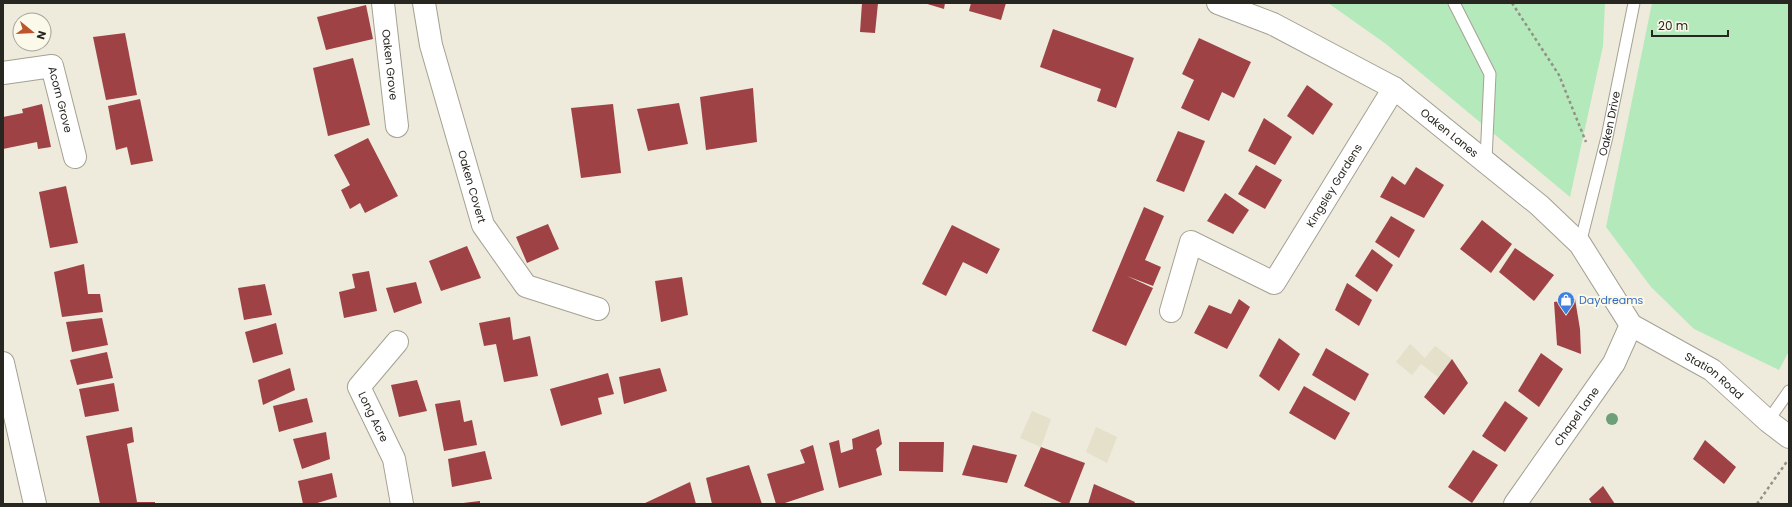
<svg xmlns="http://www.w3.org/2000/svg" width="1792" height="507" font-family="Poppins,sans-serif">
  <style>
    .built { fill: #e4e0ca }
    .green { fill: #b4eabb }
    .building { fill: #9e4245 }
    .lines { fill: none; stroke-linecap: round; stroke-linejoin: round }
    .lane-casing { stroke: #a4a193; stroke-width: 13 }
    .street-casing { stroke: #a4a193; stroke-width: 24 }
    .path { stroke: #939186; stroke-width: 2.5; stroke-dasharray: 3 3; stroke-linecap: butt }
    .lane { stroke: #fff; stroke-width: 11 }
    .street { stroke: #fff; stroke-width: 22 }
    .tree { fill: #6da078 }
    .labels { text-anchor: middle; dominant-baseline: central; stroke-width: 4; stroke-linejoin: round; paint-order: stroke }
    .street-label { font-size: 11px; fill: #272620; stroke: #fbf9e9 }
    .shop-label { font-size: 11px; fill: #366cbe; stroke: #fbf9e9; text-anchor: start }
  </style>
  <rect width="100%" height="100%" fill="#eeebdc"/>
  <g class="built">
    <polygon points="1410,344 1425,358 1435,346 1452,359 1438,377 1421,364 1412,375 1396,362"/>
    <polygon points="1032,411 1051,419 1041,447 1020,438"/>
    <polygon points="1096,427 1117,437 1107,463 1086,452"/>
  </g>
  <g class="green">
    <polygon points="1328,3 1605,3 1603,46 1570,197 1386,44"/>
    <polygon points="1652,3 1789,3 1789,351 1779,370 1694,329 1651,287 1606,227"/>
  </g>
  <g class="building">
    <polygon points="862,3 878,3 875,33 860,32"/>
    <polygon points="924,3 945,3 944,9"/>
    <polygon points="971,3 1006,3 1001,20 969,11"/>
    <polygon points="366,5 373,39 326,50 317,17"/>
    <polygon points="1053,29 1134,58 1116,108 1097,101 1101,89 1040,67"/>
    <polygon points="125,33 137,95 106,100 93,37"/>
    <polygon points="1199,38 1251,62 1234,98 1222,92 1209,121 1181,108 1194,80 1182,74"/>
    <polygon points="353,58 370,125 328,136 313,68"/>
    <polygon points="1307,85 1333,104 1313,135 1287,116"/>
    <polygon points="753,88 757,142 706,150 700,97"/>
    <polygon points="140,99 153,161 131,165 127,147 116,150 108,106"/>
    <polygon points="679,103 688,144 648,151 637,109"/>
    <polygon points="42,104 51,147 38,149 37,142 3,149 3,117 23,113 22,109"/>
    <polygon points="613,104 621,173 581,178 571,108"/>
    <polygon points="1264,118 1292,137 1275,165 1248,151"/>
    <polygon points="1178,131 1205,141 1184,192 1156,181"/>
    <polygon points="368,138 398,196 365,213 360,203 350,209 341,190 350,185 334,155"/>
    <polygon points="1256,165 1282,180 1265,209 1238,194"/>
    <polygon points="1416,167 1444,185 1424,218 1380,197 1392,176 1405,185"/>
    <polygon points="66,186 78,243 50,248 39,192"/>
    <polygon points="1225,193 1249,210 1233,234 1207,221"/>
    <polygon points="1144,207 1164,216 1145,260 1161,267 1153,286 1127,276 1153,288 1126,346 1092,331"/>
    <polygon points="1391,216 1415,230 1399,258 1375,242"/>
    <polygon points="1482,220 1512,244 1491,273 1460,249"/>
    <polygon points="548,224 559,249 527,263 516,237"/>
    <polygon points="952,225 1000,249 987,274 963,262 946,296 922,284"/>
    <polygon points="467,246 481,278 441,291 429,261"/>
    <polygon points="1515,248 1554,275 1534,301 1499,272"/>
    <polygon points="1372,249 1393,265 1377,292 1355,276"/>
    <polygon points="84,264 88,294 100,294 103,312 62,317 54,272"/>
    <polygon points="369,271 377,311 344,318 339,292 355,288 352,274"/>
    <polygon points="682,277 688,315 661,322 655,281"/>
    <polygon points="416,282 422,303 394,313 386,288"/>
    <polygon points="1347,283 1372,300 1359,326 1335,310"/>
    <polygon points="265,284 272,315 244,320 238,288"/>
    <polygon points="1239,299 1250,307 1227,349 1194,333 1209,305 1231,314"/>
    <polygon points="1575,299 1580,329 1581,354 1557,345 1554,302"/>
    <polygon points="510,317 513,340 530,336 538,376 504,382 496,344 484,346 479,323"/>
    <polygon points="102,318 108,345 72,352 66,322"/>
    <polygon points="276,323 283,354 253,363 245,332"/>
    <polygon points="1279,338 1300,354 1279,391 1259,376"/>
    <polygon points="1326,348 1369,374 1355,401 1312,375"/>
    <polygon points="107,352 113,378 77,385 70,360"/>
    <polygon points="1541,353 1563,369 1539,407 1518,391"/>
    <polygon points="1452,359 1468,383 1444,415 1424,397"/>
    <polygon points="290,368 295,390 263,405 258,380"/>
    <polygon points="660,368 667,391 624,404 619,377"/>
    <polygon points="608,373 614,394 598,398 602,414 561,426 550,389"/>
    <polygon points="417,380 427,411 399,417 391,385"/>
    <polygon points="114,383 119,411 85,417 79,389"/>
    <polygon points="1304,386 1350,413 1335,440 1289,413"/>
    <polygon points="307,398 313,422 279,432 273,406"/>
    <polygon points="460,400 464,422 472,420 477,445 444,451 435,404"/>
    <polygon points="1505,401 1528,418 1505,452 1482,436"/>
    <polygon points="132,427 134,442 127,444 137,502 155,502 155,504 100,504 86,436"/>
    <polygon points="879,429 882,444 876,449 882,475 839,488 829,443 839,440 841,453 853,449 852,439"/>
    <polygon points="326,432 330,459 302,469 293,439"/>
    <polygon points="1705,440 1736,467 1724,484 1693,459"/>
    <polygon points="899,442 944,442 943,472 899,471"/>
    <polygon points="813,445 824,490 782,504 776,504 767,474 805,463 800,450"/>
    <polygon points="973,445 1017,455 1007,483 962,475"/>
    <polygon points="1041,447 1085,463 1069,504 1064,504 1024,486"/>
    <polygon points="1473,450 1498,465 1472,503 1448,487"/>
    <polygon points="485,451 492,479 452,487 448,459"/>
    <polygon points="749,465 762,504 712,504 706,478"/>
    <polygon points="332,473 337,497 314,504 303,504 298,481"/>
    <polygon points="690,482 696,504 643,504"/>
    <polygon points="1094,484 1135,502 1134,504 1088,504"/>
    <polygon points="1603,486 1615,504 1592,504 1589,499"/>
    <polygon points="480,501 480,504 463,504 463,503"/>
  </g>
  <g class="lines">
    <g class="lane-casing">
      <g id="lane">
        <polyline points="1454,3 1490,74 1486,160"/>
        <path id="s1" d="M1580 244 1607 137 1634 3"/>
        <polyline points="1768,421 1789,391"/>
      </g>
    </g>
    <g class="street-casing">
      <g id="street">
        <path id="s2" d="M383 3 397 126"/>
        <path id="s3" d="M424 3 431 45 483 225 526 286 598 309"/>
        <path id="s4" d="M1218 3 1273 24 1394 88 1539 205 1580 244 1631 325 1712 370 1768 421 1789 437"/>
        <path id="s5" d="M3 73 52 66 75 157"/>
        <path id="s6" d="M1171 311 1191 242 1274 283 1394 88"/>
        <path id="s7" d="M397 342 359 387 394 459 402 504"/>
        <polyline points="3,363 35,504"/>
        <path id="s8" d="M1515 504 1614 363 1631 325"/>
      </g>
    </g>
    <g class="path">
      <polyline points="1512,3 1559,75 1586,142"/>
      <polyline points="1757,504 1788,460"/>
    </g>
    <use href="#lane" class="lane"/>
    <use href="#street" class="street"/>
  </g>
  <circle class="tree" cx="1612" cy="419" r="6"/>
  <defs>
    <g id="shop-pin" transform="scale(0.9)"><path d="M0 17L-7.5 6A9.5 9.5 0 1 1 7.5 6Z" fill="#3f7fe0" stroke="#fbf9e9"/><path d="M-5-2.5h2.3a2.7 3.5 0 0 1 5.4 0H5L5.5 6h-11ZM-1.5-2.5h3a1.5 2.3 0 0 0-3 0Z" fill="#fff"/></g>
  </defs>
  <g fill-rule="evenodd">
    <use href="#shop-pin" x="1566" y="300"/>
  </g>
  <g class="labels">
    <g class="street-label">
      <text stroke="none"><textPath href="#s2" startOffset="62">Oaken Grove</textPath></text>
      <text stroke="none"><textPath href="#s5" startOffset="84">Acorn Grove</textPath></text>
      <text stroke="none"><textPath href="#s1" startOffset="124">Oaken Drive</textPath></text>
      <text stroke="none"><textPath href="#s4" startOffset="267">Oaken Lanes</textPath></text>
      <text stroke="none"><textPath href="#s6" startOffset="279">Kingsley Gardens</textPath></text>
      <text stroke="none"><textPath href="#s3" startOffset="190">Oaken Covert</textPath></text>
      <text stroke="none"><textPath href="#s4" startOffset="632">Station Road</textPath></text>
      <text stroke="none"><textPath href="#s8" startOffset="107">Chapel Lane</textPath></text>
      <text stroke="none"><textPath href="#s7" startOffset="92">Long Acre</textPath></text>
    </g>
    <g class="shop-label">
      <text x="1579" y="300">Daydreams</text>
    </g>
  </g>
  <rect width="1792" height="507" fill="none" stroke="#272620" stroke-width="8"/>
  <g transform="translate(32 32) rotate(108)"><circle r="19" fill="#fbf9e9" stroke="#a6a599"/>
  <path d="M0-3L7 15L0 10L-7 15Z" fill="#bc552b"/>
  <text y="-6" font-size="11" font-weight="bold" text-anchor="middle" fill="#272620">N</text>
  </g>
  <path d="M1652 30v6h76v-6" fill="none" stroke="#272620" stroke-width="2"/>
  <text x="1658" y="30" font-size="12" fill="#272620" stroke="#fbf9e9" stroke-width="3" paint-order="stroke">20 m</text>
</svg>
